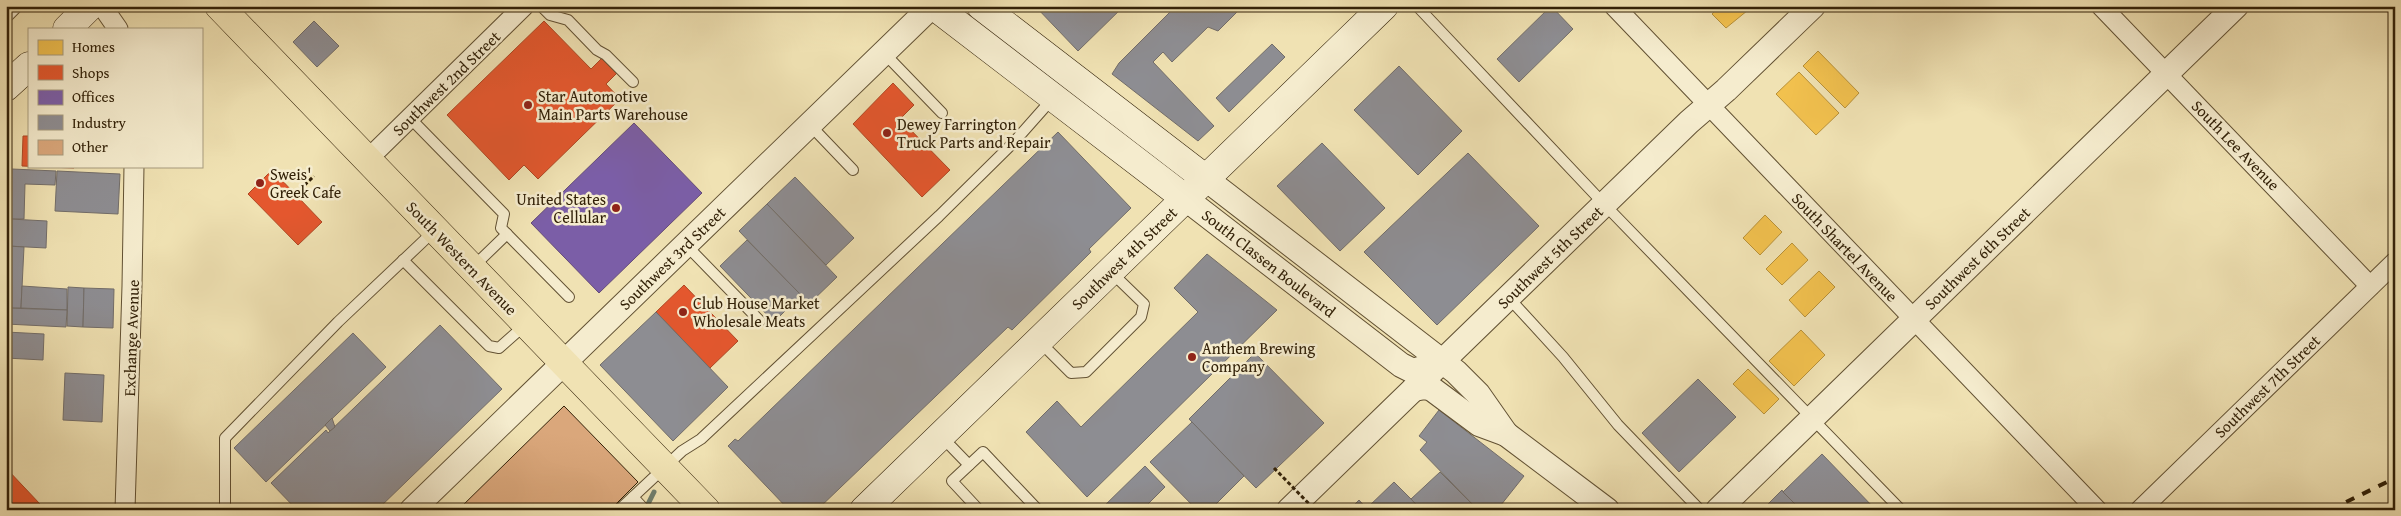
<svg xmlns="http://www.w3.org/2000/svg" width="2401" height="516" font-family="'Gentium Book Plus',serif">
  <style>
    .homes { fill: #f2c14e; stroke: #b89139 }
    .shops { fill: #e4572e; stroke: #af4723 }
    .offices { fill: #7b5ea7; stroke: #654c77 }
    .industry { fill: #8d8d92; stroke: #726d69 }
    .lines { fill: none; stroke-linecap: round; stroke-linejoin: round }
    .stream { stroke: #717f6d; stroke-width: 5 }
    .building { fill: #daa77b; stroke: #322108 }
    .service-casing { stroke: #625133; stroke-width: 12 }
    .minor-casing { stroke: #625133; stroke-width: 21 }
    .tertiary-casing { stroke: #625133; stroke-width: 26 }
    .secondary-casing { stroke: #322108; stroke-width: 29 }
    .primary-casing { stroke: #322108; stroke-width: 29 }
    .path { stroke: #322108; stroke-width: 3; stroke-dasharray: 4 2.5; stroke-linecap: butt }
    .service { stroke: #f5ecce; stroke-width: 10 }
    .minor { stroke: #f5ecce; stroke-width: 19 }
    .tertiary { stroke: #f5ecce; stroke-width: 24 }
    .secondary { stroke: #f5ecce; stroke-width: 28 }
    .primary { stroke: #f0e2b3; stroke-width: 28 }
    .rail { stroke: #322108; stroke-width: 4; stroke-dasharray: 9 9; stroke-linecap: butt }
    .path-bridge { stroke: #322108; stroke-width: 3; stroke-dasharray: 4 2.5; stroke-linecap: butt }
    .poi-dot { fill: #8f2418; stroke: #f5ecce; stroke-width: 2 }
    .labels { text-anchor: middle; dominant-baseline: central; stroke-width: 5; stroke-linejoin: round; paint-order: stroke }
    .street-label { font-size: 16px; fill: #322108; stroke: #f5ecce }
    .poi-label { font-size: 16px; fill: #322108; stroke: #f5ecce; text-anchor: start }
  </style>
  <rect width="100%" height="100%" fill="#f0e2b3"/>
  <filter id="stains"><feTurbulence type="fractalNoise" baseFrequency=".004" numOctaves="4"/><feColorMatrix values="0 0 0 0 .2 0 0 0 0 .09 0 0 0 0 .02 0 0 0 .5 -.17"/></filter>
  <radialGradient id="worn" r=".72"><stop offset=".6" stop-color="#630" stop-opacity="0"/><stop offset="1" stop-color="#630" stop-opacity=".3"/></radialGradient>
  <g class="homes">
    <polygon points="1720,6 1753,6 1726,28 1712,14"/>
    <polygon points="1818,51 1859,93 1845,108 1803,66"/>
    <polygon points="1799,72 1839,113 1816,135 1776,94"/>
    <polygon points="1765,215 1782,232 1760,255 1743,238"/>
    <polygon points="1792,243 1808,260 1782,285 1766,269"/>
    <polygon points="1819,271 1835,287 1805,317 1789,300"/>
    <polygon points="1801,330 1825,355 1794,386 1769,361"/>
    <polygon points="1748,369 1779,399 1764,414 1733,384"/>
  </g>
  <g class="shops">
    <polygon points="544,21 591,69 602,58 617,73 606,84 620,99 538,179 524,165 509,180 447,115"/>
    <polygon points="893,83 914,105 900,119 950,170 922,197 853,124"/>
    <polygon points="23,136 29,136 29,166 74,166 74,168 22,166"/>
    <polygon points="272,170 322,222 298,245 248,194"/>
    <polygon points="684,285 738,341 710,368 656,312"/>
    <polygon points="6,468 40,504 34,510 6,510"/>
  </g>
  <polygon class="offices" points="634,123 702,193 599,293 531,223"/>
  <g class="industry">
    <polygon points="1035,6 1124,6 1078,51"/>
    <polygon points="1176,6 1236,6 1239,10 1218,31 1208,27 1172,62 1163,52 1153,62 1214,126 1198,141 1112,74 1119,63"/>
    <polygon points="1551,6 1573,29 1519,82 1497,59"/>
    <polygon points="314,21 339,46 317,67 293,42"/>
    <polygon points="1272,44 1285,57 1229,112 1216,98"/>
    <polygon points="1399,66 1462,131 1418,175 1354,110"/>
    <polygon points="1058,132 1131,208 1089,249 1091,252 1012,330 1008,327 817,510 789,510 728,446 735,439 738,441"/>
    <polygon points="1322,143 1385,208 1340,251 1277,186"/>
    <polygon points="1468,153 1539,226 1437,325 1364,252"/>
    <polygon points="12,169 56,171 55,185 25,184 24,219 10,219"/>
    <polygon points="57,171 120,174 118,214 55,211"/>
    <polygon points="795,177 854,238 826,265 767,204"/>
    <polygon points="767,204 837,277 809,304 739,231"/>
    <polygon points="10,219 47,221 46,248 8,246"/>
    <polygon points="747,240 801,295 774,322 720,266"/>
    <polygon points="8,246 24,247 21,308 6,308"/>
    <polygon points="1207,254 1277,310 1087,497 1026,432 1057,401 1081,427 1198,312 1174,288"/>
    <polygon points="22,286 67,289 67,310 21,308"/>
    <polygon points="68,287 84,288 83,327 67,326"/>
    <polygon points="84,288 114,289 113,328 83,327"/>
    <polygon points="6,308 67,310 66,327 6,324"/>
    <polygon points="656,312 728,387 673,441 600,365"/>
    <polygon points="440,325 502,389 377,510 297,510 271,483 326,430 328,433"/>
    <polygon points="6,332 44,334 43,360 6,358"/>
    <polygon points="353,333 386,367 266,482 234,448"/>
    <polygon points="1255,353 1324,423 1256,488 1189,419"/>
    <polygon points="65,373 104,375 102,422 63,420"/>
    <polygon points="1698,379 1736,417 1679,472 1642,433"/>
    <polygon points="1439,410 1524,476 1497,510 1478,510 1420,450 1427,442 1419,436"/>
    <polygon points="332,418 335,427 330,431 325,425"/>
    <polygon points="1192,422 1244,476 1210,510 1197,510 1150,462"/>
    <polygon points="1822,454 1876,510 1801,510 1783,492"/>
    <polygon points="1145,466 1165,487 1142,510 1100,510"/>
    <polygon points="1440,472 1478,510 1421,510 1411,499"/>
    <polygon points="1394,482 1411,499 1421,510 1368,510 1367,508"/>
    <polygon points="1782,490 1783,492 1801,510 1769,510 1766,506"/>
    <polygon points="1359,500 1368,510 1349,510"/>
  </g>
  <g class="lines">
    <polyline class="stream" points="645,510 654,492"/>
  </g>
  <polygon class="building" points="564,406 638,482 610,510 458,510"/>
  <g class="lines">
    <g class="service-casing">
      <g id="service">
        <polyline points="541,6 550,15 568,20 597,50 606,55 633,82"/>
        <polyline points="1417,6 1604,204 1901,510"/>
        <polyline points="6,18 18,6"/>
        <polyline points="884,53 942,113"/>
        <polyline points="410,118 504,214 501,228 569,297"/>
        <polyline points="810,125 853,170"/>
        <polyline points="686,245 760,321"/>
        <polyline points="403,260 489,346 499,348 525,325"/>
        <polyline points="473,267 507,234"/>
        <polyline points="1508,297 1563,357 1618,425 1700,510"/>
        <polyline points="1040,342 1071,373 1086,372 1141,317 1144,304 1111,272"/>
        <polyline points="941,436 969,465"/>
        <polyline points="633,497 645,510"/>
        <polyline points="225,510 225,438 338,322 434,231"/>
        <polyline points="619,510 682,451 701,439 939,216 1014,142 1053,98"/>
        <polyline points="979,510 952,481 983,452 1038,510"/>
      </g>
    </g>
    <g class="minor-casing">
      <g id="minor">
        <polyline points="102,6 118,29"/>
        <polyline points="1614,6 2097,510"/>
        <polyline points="2101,6 2370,286"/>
        <polyline points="367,160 524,6"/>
        <polyline points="125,510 132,286 134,166"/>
        <polyline points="2140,510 2395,262"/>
      </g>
    </g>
    <g class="tertiary-casing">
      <g id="tertiary">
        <polyline points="1206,179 1456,372 1478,394 1506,434"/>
        <polyline points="1186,199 1401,365 1413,371 1439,363"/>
        <polyline points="1414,389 1425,387 1432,389 1479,424 1506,434 1607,510"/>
        <polyline points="412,510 932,6"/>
        <polyline points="1289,510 1689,122 1726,90 1813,6"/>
        <polyline points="1718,510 2236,6"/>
      </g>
    </g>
    <g class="secondary-casing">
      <g id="secondary">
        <polyline points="934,6 1186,199"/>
        <polyline points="981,6 1206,179"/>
        <polyline points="67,29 90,6"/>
        <polyline points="6,87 29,66"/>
        <polyline points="864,510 1384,6"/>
      </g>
    </g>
    <g class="primary-casing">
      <polyline id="primary" points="219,6 706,510"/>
    </g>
    <polyline class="path" points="295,194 314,176"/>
    <use href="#service" class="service"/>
    <use href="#minor" class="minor"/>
    <use href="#tertiary" class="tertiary"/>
    <use href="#secondary" class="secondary"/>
    <use href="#primary" class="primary"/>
    <polyline class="rail" points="2330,510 2395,478"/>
    <polyline class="path-bridge" points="1274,468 1315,510"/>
  </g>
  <g class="poi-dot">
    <circle cx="528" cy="105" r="5"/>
    <circle cx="887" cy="133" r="5"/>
    <circle cx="260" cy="183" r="5"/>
    <circle cx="616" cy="208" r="5"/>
    <circle cx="683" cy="312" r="5"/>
    <circle cx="1192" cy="357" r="5"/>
  </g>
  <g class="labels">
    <g class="street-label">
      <text transform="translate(446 83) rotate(-44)">Southwest 2nd Street</text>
      <text transform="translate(2236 145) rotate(46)">South Lee Avenue</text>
      <text transform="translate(1845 247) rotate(46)">South Shartel Avenue</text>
      <text transform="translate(1550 257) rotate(-44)">Southwest 5th Street</text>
      <text transform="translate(462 258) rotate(46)">South Western Avenue</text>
      <text transform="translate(672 258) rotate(-44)">Southwest 3rd Street</text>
      <text transform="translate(1124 258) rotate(-44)">Southwest 4th Street</text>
      <text transform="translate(1977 258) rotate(-44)">Southwest 6th Street</text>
      <text transform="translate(1269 263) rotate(38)">South Classen Boulevard</text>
      <text transform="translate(131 338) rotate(-88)">Exchange Avenue</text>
      <text transform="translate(2267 386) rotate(-44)">Southwest 7th Street</text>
    </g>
    <g class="poi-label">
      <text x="538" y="96">Star Automotive<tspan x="538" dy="18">Main Parts Warehouse</tspan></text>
      <text x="897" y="124">Dewey Farrington<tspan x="897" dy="18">Truck Parts and Repair</tspan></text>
      <text x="270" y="174">Sweis'<tspan x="270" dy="18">Greek Cafe</tspan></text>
      <text x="606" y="199" text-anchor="end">United States<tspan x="606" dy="18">Cellular</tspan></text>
      <text x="693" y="303">Club House Market<tspan x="693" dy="18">Wholesale Meats</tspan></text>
      <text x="1202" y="348">Anthem Brewing<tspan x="1202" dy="18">Company</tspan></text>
    </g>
  </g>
  <rect width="2401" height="516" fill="none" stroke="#f0e2b3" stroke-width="25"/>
  <rect x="8" y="8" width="2386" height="501" fill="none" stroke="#322108" stroke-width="2.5"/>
  <rect x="12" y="12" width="2376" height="491" fill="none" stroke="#322108"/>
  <rect x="28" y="28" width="175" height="140" fill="#f5ecce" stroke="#a79b7f"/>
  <rect x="38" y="40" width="25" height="15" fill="#f2c14e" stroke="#a79b7f"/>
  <text x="72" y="52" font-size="15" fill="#322108">Homes</text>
  <rect x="38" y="65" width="25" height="15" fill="#e4572e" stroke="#a79b7f"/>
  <text x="72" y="78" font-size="15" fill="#322108">Shops</text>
  <rect x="38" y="90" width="25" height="15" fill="#7b5ea7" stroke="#a79b7f"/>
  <text x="72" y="102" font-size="15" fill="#322108">Offices</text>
  <rect x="38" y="115" width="25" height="15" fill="#8d8d92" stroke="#a79b7f"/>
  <text x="72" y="128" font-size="15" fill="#322108">Industry</text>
  <rect x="38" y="140" width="25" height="15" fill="#daa77b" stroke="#a79b7f"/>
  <text x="72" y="152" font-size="15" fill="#322108">Other</text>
  <rect width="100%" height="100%" filter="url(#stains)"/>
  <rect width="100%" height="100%" fill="url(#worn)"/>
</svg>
